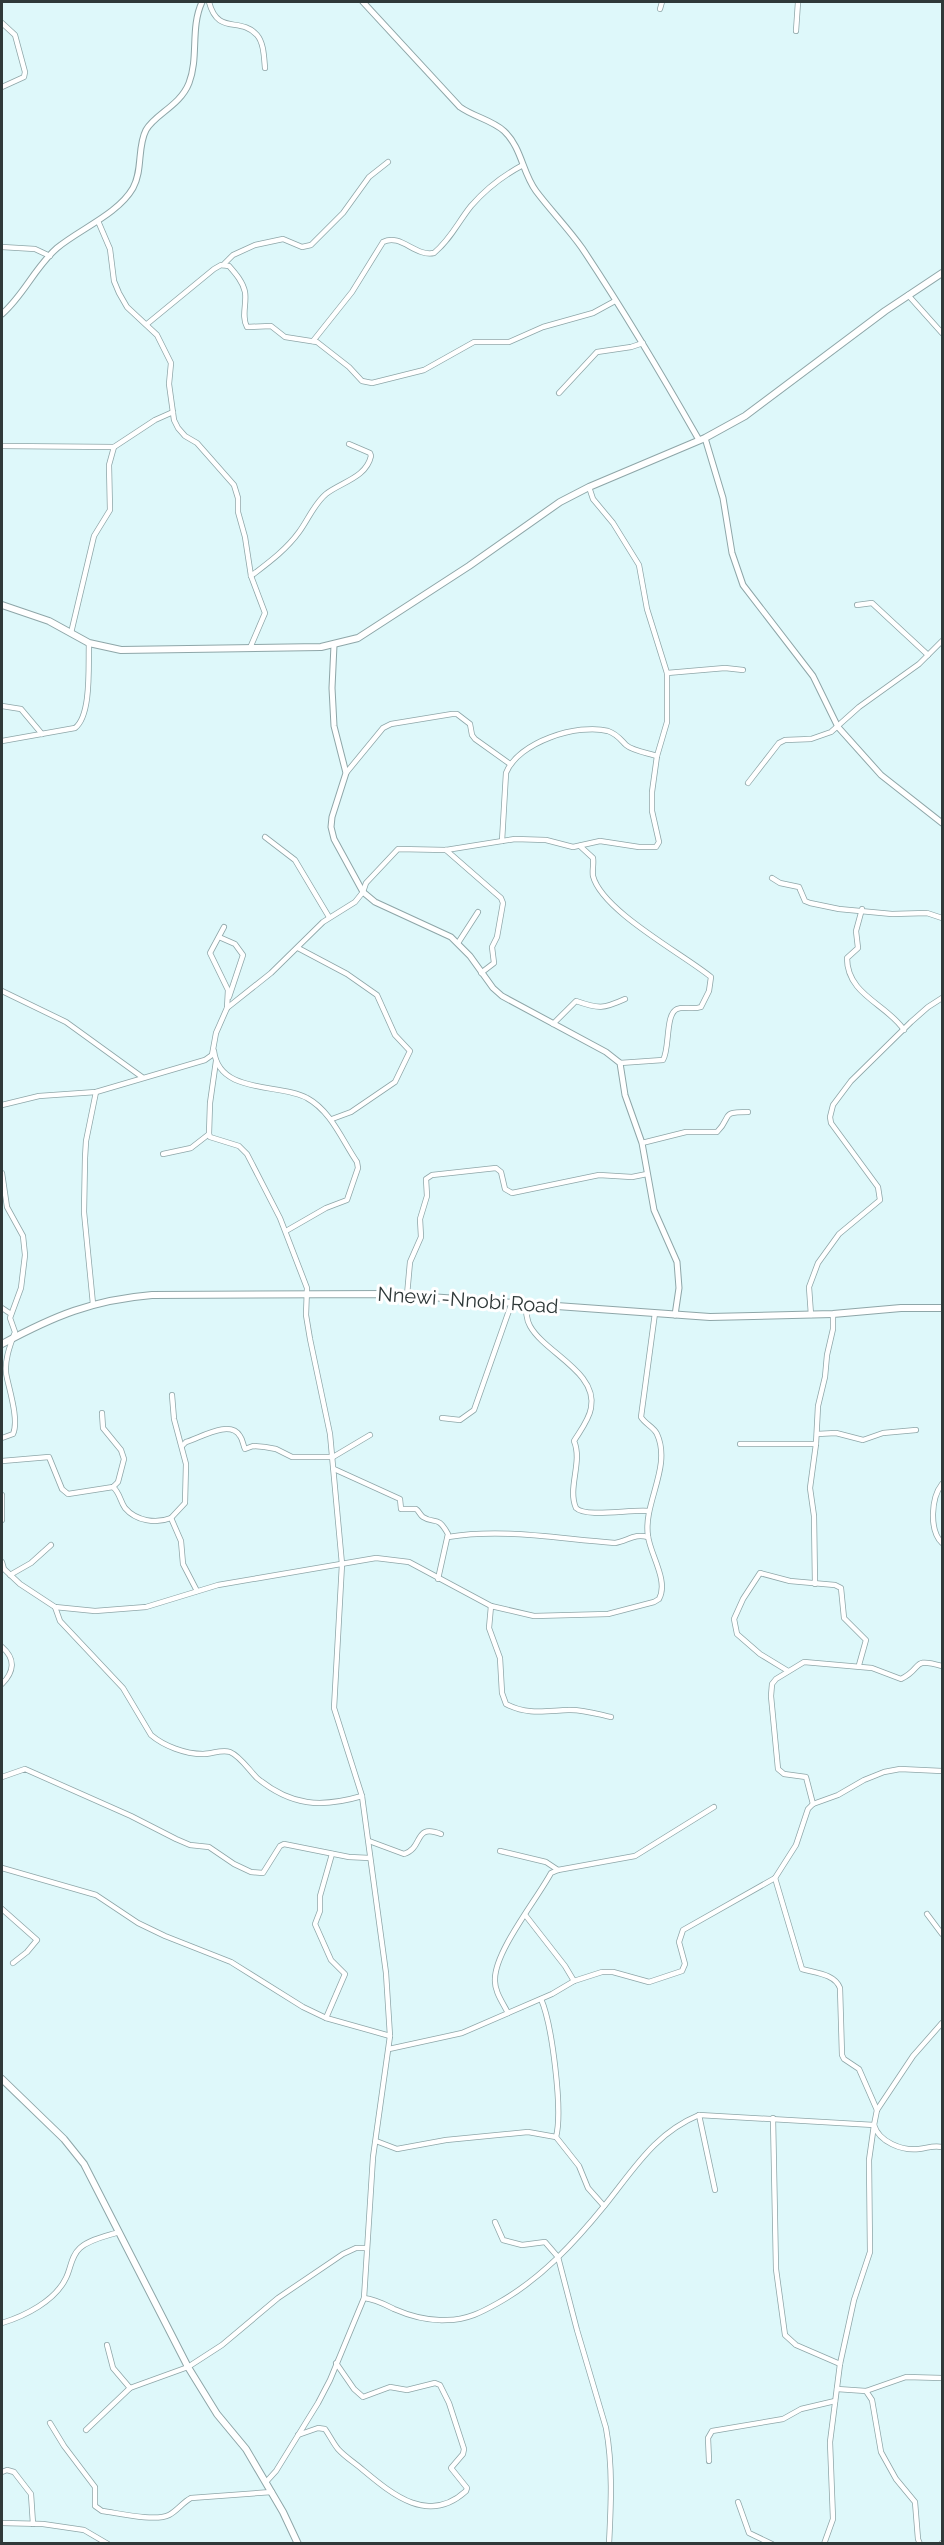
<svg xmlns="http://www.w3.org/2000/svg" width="944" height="2545" font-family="Raleway,sans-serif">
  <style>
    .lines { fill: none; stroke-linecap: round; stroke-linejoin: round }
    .minor-casing { stroke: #8ea6a8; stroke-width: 6 }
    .tertiary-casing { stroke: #8ea6a8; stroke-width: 7 }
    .secondary-casing { stroke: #8ea6a8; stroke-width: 8 }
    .minor { stroke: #fff; stroke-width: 4.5 }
    .tertiary { stroke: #fff; stroke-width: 5 }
    .secondary { stroke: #fff; stroke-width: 6 }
    .labels { text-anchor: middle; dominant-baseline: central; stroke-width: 6; stroke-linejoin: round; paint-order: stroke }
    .street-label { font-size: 20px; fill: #2f3939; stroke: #fff }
  </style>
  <rect width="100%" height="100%" fill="#def8fa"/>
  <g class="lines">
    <g class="minor-casing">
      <g id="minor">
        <path d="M209 2C218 36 240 16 257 35 264 43 264 58 265 68"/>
        <polyline points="660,9 662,2"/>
        <polyline points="2,23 15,35 25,72 24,77 2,87"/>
        <polyline points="796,31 798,2"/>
        <polyline points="98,221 110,249 114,281 119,293 127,307 157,335 171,363 169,384 174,420 178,428 185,436 197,443 234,485 238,498 238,512 245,537 251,576 265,613 250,648"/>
        <polyline points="2,247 35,249 50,256"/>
        <polyline points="223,265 233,255 255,245 283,239 302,247 311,245 343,213 369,177 388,162"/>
        <polyline points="908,295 942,333"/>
        <path d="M147 324 214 269 221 265 229 266C236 274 243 282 245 292 247 304 241 316 247 327L271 326 285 337 317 342 349 367 362 381 372 383 424 370 474 342H509L543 327 593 313 615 301"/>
        <path d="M313 341 352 292 383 242C401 233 415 257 434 253 451 239 458 222 471 206 485 190 504 175 523 165"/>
        <polyline points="559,393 597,352 631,347 643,343"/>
        <polyline points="2,446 114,447"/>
        <path d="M251 576C268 563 286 550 299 532 308 520 314 504 326 494 341 482 366 478 371 456L370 453 349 444"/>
        <polyline points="857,605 872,603 928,655"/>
        <polyline points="71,633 94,536 110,510 109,465 114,447 155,420 173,412"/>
        <polyline points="667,673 725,668 743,670"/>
        <polyline points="2,706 21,709 42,734"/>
        <path d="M2 741 75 728C92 715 88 664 89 643"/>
        <polyline points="346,773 383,728 391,724 452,714 457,714 470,724 472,735 475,739 510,764"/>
        <polyline points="748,783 779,743 785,740 811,739 831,732 859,707 919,664 942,641"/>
        <polyline points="265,837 295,860 329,917"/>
        <path d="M502 841 506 773C518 742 578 723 608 731 617 734 620 739 626 745 633 751 648 753 657 756"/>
        <path d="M580 846 593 858C594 864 592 870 593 876 602 911 683 954 711 977L709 991 701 1007C693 1010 684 1006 677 1009 665 1014 670 1049 663 1060L620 1063"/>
        <polyline points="446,850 501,898 503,903 497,937 492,947 494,963 481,973"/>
        <polyline points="772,878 780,883 799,887 805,901 810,903 839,909 892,914 927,913 942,918"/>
        <path d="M862 909 856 931 858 948 847 958C847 995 887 1004 904 1030"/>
        <polyline points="224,927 210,953 228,990 227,1008"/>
        <polyline points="219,937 235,944 243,955 229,997"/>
        <polyline points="458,943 478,912"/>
        <polyline points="298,948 347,974 377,995 395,1035 410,1051 395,1082 351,1112 332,1119"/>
        <polyline points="2,991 66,1022 142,1077"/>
        <path d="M553 1024 576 1001C599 1009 603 1009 625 999"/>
        <path d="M214 1051C219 1095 281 1083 307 1098 331 1111 342 1140 357 1162L358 1168 347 1200 326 1208 286 1231"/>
        <polyline points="216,1061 210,1103 209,1134 210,1137 239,1146 247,1154 280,1218 307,1288 306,1315 310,1339 330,1434 342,1564 334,1708 362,1796 386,1973 390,2036 373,2157 364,2298 330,2380 318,2403 276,2471 266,2482"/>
        <polyline points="2,1105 39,1096 96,1092 205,1060 212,1055 216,1033 227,1008 271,973 323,922 355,902 363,892 366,883 398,849 446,850 515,839 546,840 573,847 600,841 639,847 656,847 659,842 652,811 652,792 657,756 667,722 667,673 647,609 639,565 613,523 593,499 589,487"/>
        <path d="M642 1143 686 1132H717C733 1116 719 1112 748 1112"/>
        <polyline points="163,1154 191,1148 209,1134"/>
        <path d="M2 1173 7 1207 23 1236 25 1255 21 1288 10 1318 15 1332C10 1345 3 1364 7 1378 10 1392 19 1421 13 1434L2 1438"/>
        <polyline points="407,1295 410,1262 421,1237 420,1219 427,1196 426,1179 432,1175 496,1168 501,1172 505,1189 512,1193 599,1175 632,1177 647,1174"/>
        <path d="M526 1303C526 1311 526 1319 530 1326 545 1353 598 1372 591 1408 589 1420 580 1431 574 1441 583 1462 567 1488 576 1508 586 1518 631 1509 649 1511"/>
        <polyline points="93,1304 84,1212 85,1158 86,1141 96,1092"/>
        <polyline points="2,1308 11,1314"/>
        <polyline points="811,1315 809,1287 818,1263 839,1234 880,1200 878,1187 831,1123 830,1117 833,1105 851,1081 911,1022 928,1007 942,998"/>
        <polyline points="442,1418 460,1420 474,1410 512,1302"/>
        <polyline points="817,1434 836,1433 863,1440 883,1433 916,1430"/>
        <polyline points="740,1444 816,1444"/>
        <path d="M182 1446 186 1442C200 1438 230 1419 240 1436 243 1440 243 1445 245 1449L253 1446 265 1447 276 1449 292 1457H333L370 1435"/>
        <polyline points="2,1461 49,1457 62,1489 68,1494 113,1487 118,1482 124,1459 121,1450 103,1428 102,1413"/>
        <path d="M334 1469 400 1499 401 1509H416C419 1511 420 1515 423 1517 435 1525 437 1514 448 1534L438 1579"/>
        <path d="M942 1484C931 1498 929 1530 942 1543"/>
        <path d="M113 1487C120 1493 120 1501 125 1508 136 1521 156 1524 171 1518L185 1503 186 1464 174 1419 172 1395"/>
        <polyline points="2,1495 2,1520"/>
        <polyline points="171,1518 181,1541 183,1564 197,1591"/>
        <path d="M448 1537C505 1528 558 1539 615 1543 628 1541 634 1533 648 1537"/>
        <path d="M2 1562 4 1569 20 1584 55 1607 95 1611 146 1607 218 1585 376 1558 409 1562 491 1606 534 1616 608 1614 654 1602 659 1599C669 1581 650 1554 648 1536 643 1503 672 1467 657 1434 654 1427 645 1424 641 1417L655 1313"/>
        <polyline points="10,1575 31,1563 51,1545"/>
        <polyline points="815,1584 814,1516 810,1488 816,1444 818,1406 825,1377 827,1355 833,1329 833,1314"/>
        <path d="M491 1606 489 1628 500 1658 502 1693 506 1704C527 1715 545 1711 568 1710 582 1709 597 1714 611 1717"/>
        <path d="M55 1607 60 1621 123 1688 151 1735C164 1746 185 1754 203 1754 212 1754 222 1749 230 1752 240 1756 249 1770 257 1778 291 1806 321 1808 362 1796"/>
        <path d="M2 1647C16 1659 14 1672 2 1684"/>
        <polyline points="788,1671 760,1654 737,1634 734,1619 743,1599 760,1573 790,1581 835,1585 841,1588 844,1618 866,1640 859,1665"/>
        <polyline points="2,1777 25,1769 131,1816 176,1839 190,1845 209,1847 234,1864 251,1872 263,1873 280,1846 284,1844 349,1857 370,1858"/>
        <path d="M813 1804 806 1777 784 1774 778 1769 771 1696 772 1684 776 1679 804 1662 872 1668 901 1679C924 1668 910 1657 942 1666"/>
        <path d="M369 1841 404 1854C424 1848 413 1823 441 1834"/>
        <polyline points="500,1851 546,1862 558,1870"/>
        <polyline points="2,1868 96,1895 138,1923 165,1936 231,1962 303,2007 326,2018 390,2036"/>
        <path d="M775 1878 802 1969C816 1973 835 1974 840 1988L842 2055 844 2059 859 2069 877 2110"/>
        <polyline points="2,1909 37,1940 27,1952 13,1963"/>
        <polyline points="927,1914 942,1934"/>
        <polyline points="526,1916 565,1966 574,1981"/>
        <path d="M541 1999C552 2024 563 2111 556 2137L579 2166 588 2188 604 2206"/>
        <path d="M508 2013C503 2003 494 1991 495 1979 495 1951 537 1899 551 1873L558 1870 635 1856 714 1807"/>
        <polyline points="326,2018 345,1974 331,1960 315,1924 320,1911 320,1896 332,1854"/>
        <polyline points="389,2049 462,2033 552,1994 574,1981 602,1972 613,1972 649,1982 682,1971 685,1964 679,1942 683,1930 775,1878 796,1845 808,1809 813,1804 838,1795 864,1780 884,1772 900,1769 942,1771"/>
        <polyline points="699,2115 715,2190"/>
        <polyline points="773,2118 776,2269 785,2335 796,2345 840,2364"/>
        <polyline points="376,2141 397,2149 446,2140 528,2132 556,2137"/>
        <path d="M495 2222 503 2240 522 2245 545 2242 558 2257 577 2330 606 2428C613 2466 611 2505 609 2544"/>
        <path d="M364 2298C375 2299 384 2304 394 2309 410 2316 430 2321 447 2320 467 2320 482 2312 498 2303 541 2279 575 2242 605 2205 634 2169 655 2133 699 2115L874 2125C879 2142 902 2151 919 2149 928 2148 933 2145 942 2147"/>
        <path d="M2 2323C25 2316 55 2301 66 2278 71 2268 71 2256 80 2248 90 2239 107 2236 119 2232"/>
        <polyline points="107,2345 113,2368 130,2388"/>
        <polyline points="837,2389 866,2391 906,2377 942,2378"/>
        <polyline points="866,2391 872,2400 881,2452 896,2479 915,2502 918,2539 920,2544"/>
        <path d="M50 2423 64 2446 95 2487V2506L102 2511C118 2513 155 2522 169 2515 177 2511 183 2502 191 2498L272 2492"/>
        <polyline points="86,2430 130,2388 188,2367 222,2345 278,2298 343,2254 356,2248 366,2248"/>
        <path d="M298 2435 318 2428 325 2429C330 2436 333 2443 338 2449 345 2457 355 2463 363 2470 393 2495 429 2525 466 2491L467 2488 451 2468 463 2454 464 2449 449 2403 440 2385 435 2383 407 2390 390 2387 363 2397 354 2389 336 2363"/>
        <polyline points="709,2461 708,2438 712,2431 783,2419 801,2409 835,2401"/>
        <polyline points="2,2472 7,2470 14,2472 31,2494 33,2524"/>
        <polyline points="738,2502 749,2533 772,2544"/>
        <polyline points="2,2523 43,2524 84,2530 108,2544"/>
        <polyline points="824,2544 833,2519 830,2442 840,2364 854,2300 870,2252 869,2160 874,2125 877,2110 913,2056 942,2023"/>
        <polyline points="942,2544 942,2543"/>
      </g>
    </g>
    <g class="tertiary-casing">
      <g id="tertiary">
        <path d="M363 2 460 107C474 117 492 120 504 131 522 148 522 172 536 191 551 211 568 228 582 248 624 311 662 375 699 440"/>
        <path d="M2 314C24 295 35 267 57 248 80 229 118 214 133 188 143 170 137 147 146 130 155 114 180 106 189 83 199 57 190 28 202 2"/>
        <polyline points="705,438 723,498 732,553 743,585 813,676 838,727 881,775 942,823"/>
        <polyline points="334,645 332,688 334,726 346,773 332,817 331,827 334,839 363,892 375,902 451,937 470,956 493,988 502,996 606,1052 620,1063 625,1095 642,1143 654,1210 677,1262 679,1288 675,1315"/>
      </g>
    </g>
    <g class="secondary-casing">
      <g id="secondary">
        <polyline points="2,605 49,621 89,643 121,650 321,647 358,638 469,566 560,502 589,487 705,438 745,416 885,311 942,273"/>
        <path d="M2 1344C54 1316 92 1300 152 1295L388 1294 710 1317 833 1314 901 1308H942"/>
        <polyline points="2,2079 64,2139 84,2164 188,2367 217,2414 246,2449 283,2512 298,2544"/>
      </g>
    </g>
    <use href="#minor" class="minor"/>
    <use href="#tertiary" class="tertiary"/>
    <use href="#secondary" class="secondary"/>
  </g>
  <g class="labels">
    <g class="street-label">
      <text transform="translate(468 1300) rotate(4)">Nnewi -Nnobi Road</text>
    </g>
  </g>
  <rect width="944" height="2545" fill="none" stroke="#2f3939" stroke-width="6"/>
</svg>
